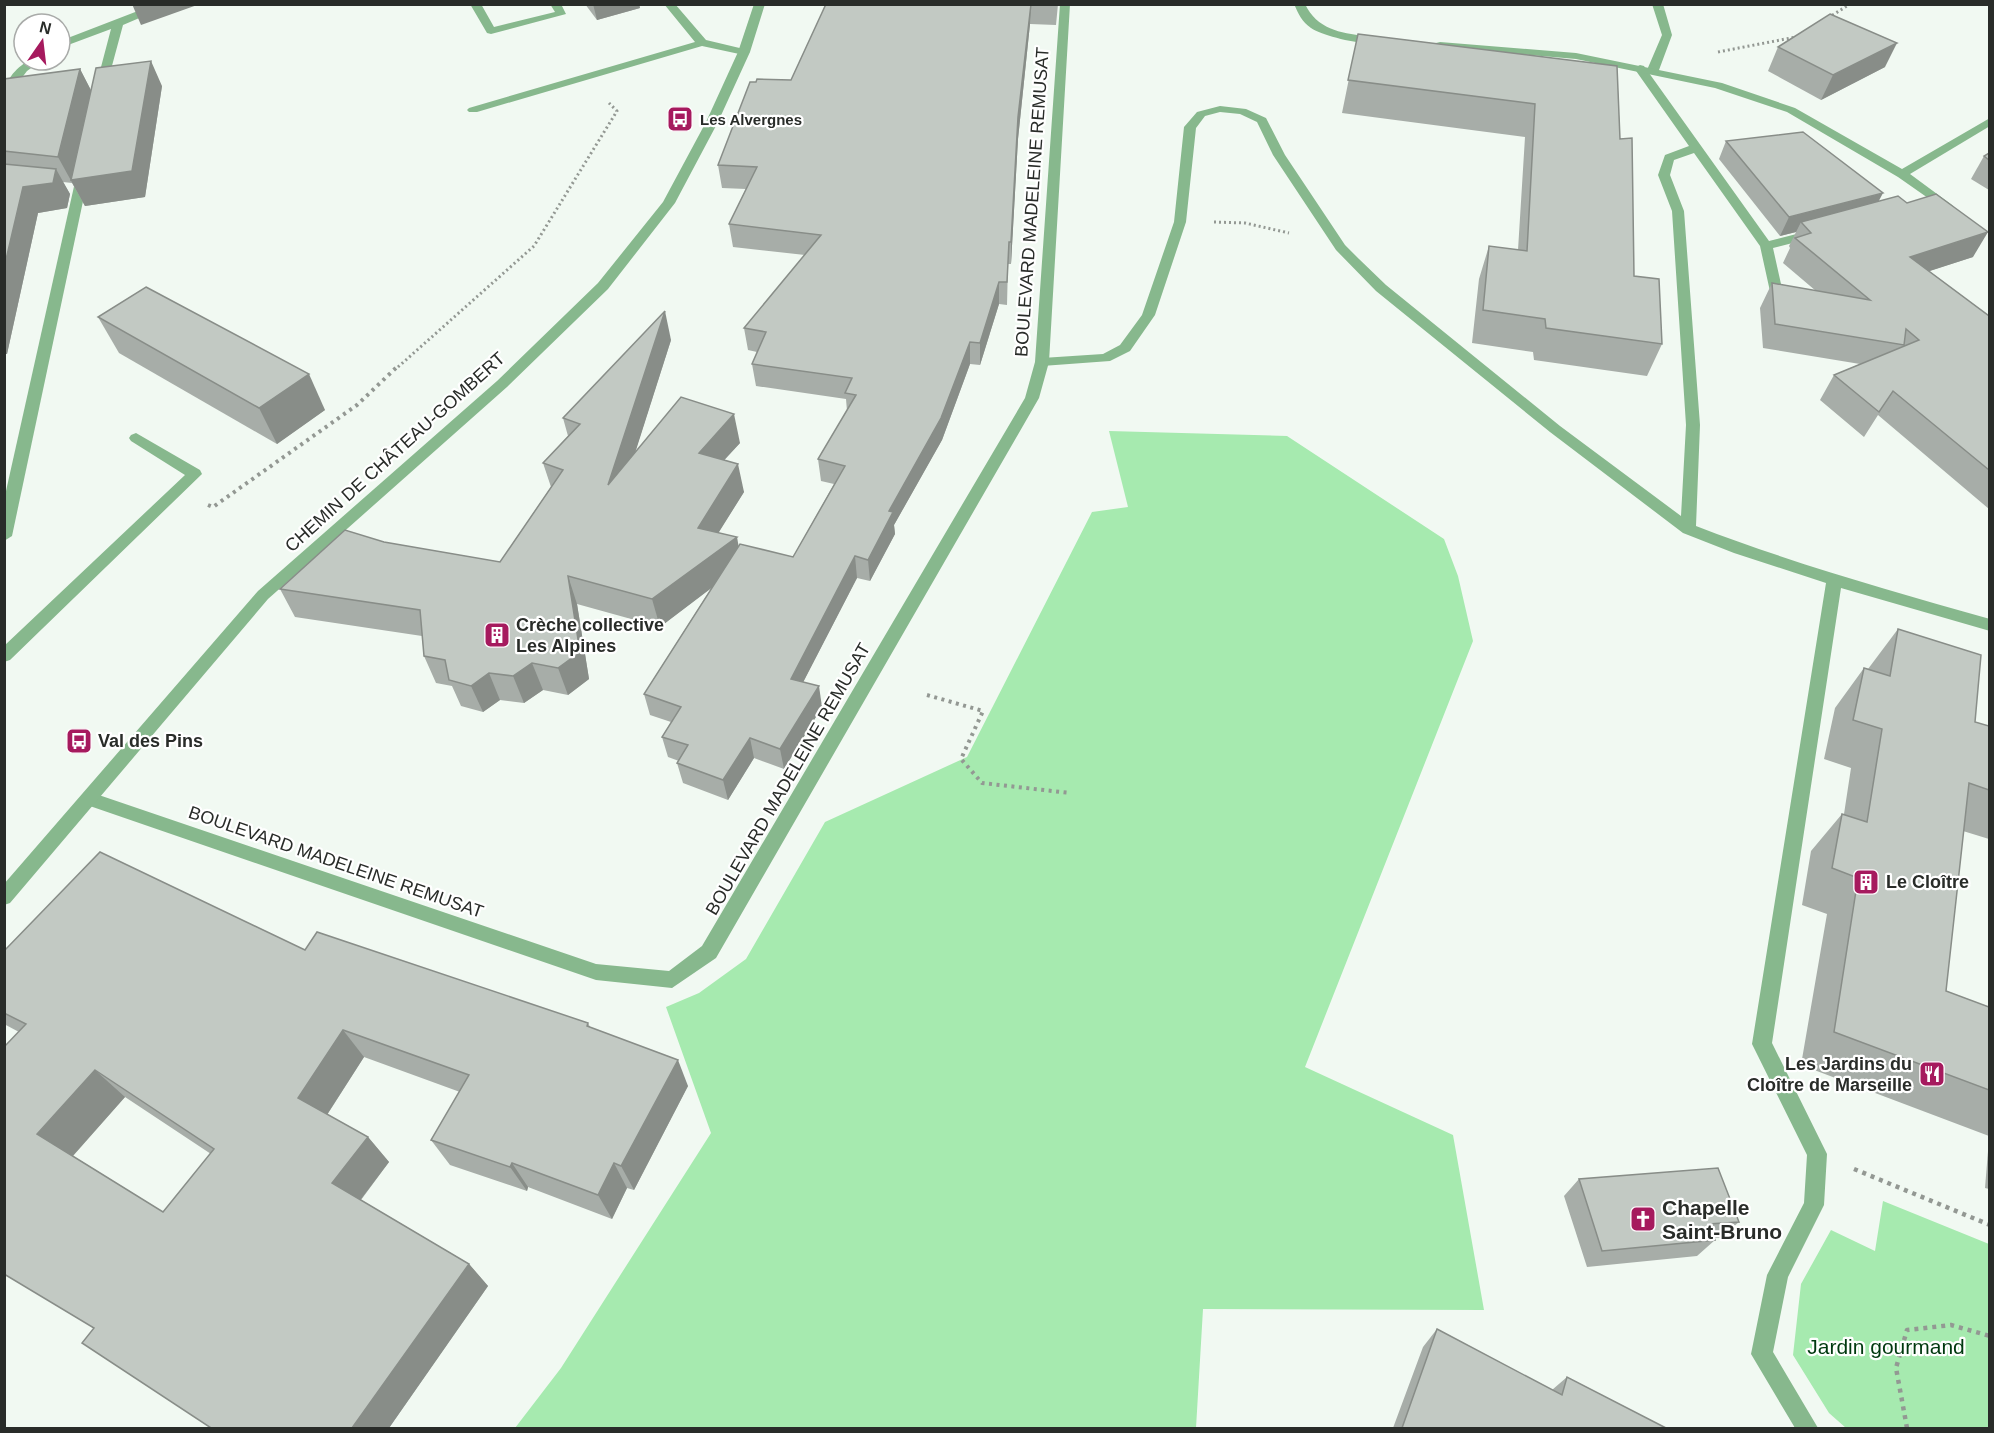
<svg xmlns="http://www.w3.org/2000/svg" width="1994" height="1433" font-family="Arial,sans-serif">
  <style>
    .green { fill: #a6eaaf }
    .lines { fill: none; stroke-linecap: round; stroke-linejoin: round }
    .path-far2 { stroke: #939893; stroke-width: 3; stroke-dasharray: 2 3; stroke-linecap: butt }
    .path-far1 { stroke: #939893; stroke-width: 4; stroke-dasharray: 3 4.5; stroke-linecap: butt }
    .path { stroke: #939893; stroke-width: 4.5; stroke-dasharray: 4 5; stroke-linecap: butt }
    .service { fill: #87b88d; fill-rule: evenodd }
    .minor { fill: #87b88d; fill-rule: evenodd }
    .tertiary { fill: #87b88d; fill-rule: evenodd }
    .wall { fill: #a7ada8; fill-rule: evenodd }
    .shaded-wall { fill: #888d88 }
    .building { fill: #c2c9c3; stroke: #888d88; stroke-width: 1.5; fill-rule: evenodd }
    .labels { text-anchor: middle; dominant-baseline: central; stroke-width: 4.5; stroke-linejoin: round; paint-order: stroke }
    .far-poi-label { font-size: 15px; font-weight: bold; fill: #292c29; stroke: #fff; text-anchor: start }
    .street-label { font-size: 18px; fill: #292c29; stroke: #fff }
    .poi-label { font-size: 18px; font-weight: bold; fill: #292c29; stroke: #fff; text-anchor: start }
    .near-poi-label { font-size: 21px; font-weight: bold; fill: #292c29; stroke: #fff; text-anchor: start }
    .near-park-label { font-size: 21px; fill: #00390f; stroke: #fff }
  </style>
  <rect width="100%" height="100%" fill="#f1f9f2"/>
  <g class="green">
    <polygon points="1109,431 1287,436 1444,539 1458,576 1473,641 1305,1067 1453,1135 1484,1310 1203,1309 1196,1428 515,1428 561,1368 711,1133 666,1007 699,993 746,959 825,822 967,757 1092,512 1128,507"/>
    <polygon points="1883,1201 1989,1244 1989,1428 1846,1428 1829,1413 1793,1355 1801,1284 1831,1230 1875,1251"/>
  </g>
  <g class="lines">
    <g class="path-far2">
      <polyline points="1828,18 1850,4"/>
      <polyline points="1718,52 1796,37"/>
      <polyline points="1214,222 1245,223 1289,233"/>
      <polyline points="398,367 534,246 617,111 609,103"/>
    </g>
    <g class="path-far1">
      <polyline points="208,505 213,507 357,405 399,365"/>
      <polyline points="927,695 983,711 961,759 982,783 1070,793"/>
    </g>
    <g class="path">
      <polyline points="1854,1169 1990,1225"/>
      <polyline points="1907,1428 1896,1368 1907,1330 1951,1325 1990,1336"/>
    </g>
    <g class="service">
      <polygon points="156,4 172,4 123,25 106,88 102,89 96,86 111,29 60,48 60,41"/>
      <polygon points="470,4 481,4 494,27 555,12 550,4 561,4 566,14 491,34 487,33"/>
      <polygon points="664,4 675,4 706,40 748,50 750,52 744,55 702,46 477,112 469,112 467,110 469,108 695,42"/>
      <polygon points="1652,4 1663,4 1672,35 1659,70 1653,73 1647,70 1662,35"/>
      <path d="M29 60H42L27 71 8 96 4 97C4 81 15 69 29 60Z"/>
      <path d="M1640 65 1644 66 1769 241 1812 230 1818 234 1816 237 1773 248 1785 302 1778 306 1773 305 1760 246 1694 153 1674 160 1670 175 1684 211 1700 425 1696 526C1792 563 1891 591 1990 619V631L1841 588 1772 1043 1827 1154 1824 1205 1788 1277 1773 1352 1818 1428H1795L1751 1354 1767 1275 1804 1203 1807 1155 1752 1044 1826 583 1734 553 1683 533 1550 432 1376 291 1336 250 1273 155 1257 122 1240 114 1220 112 1205 116 1196 128 1186 222 1155 315 1130 351 1110 361 1042 366 1035 362 1042 358 1103 354 1120 345 1142 315 1174 222 1184 127 1197 112 1220 106 1246 109 1266 118 1285 155 1345 245 1359 259 1386 285 1560 426 1681 516 1686 425 1672 211 1658 175 1665 155 1689 146 1634 68Z"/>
      <polygon points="83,169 89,173 12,536 4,541 4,500 77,173"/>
      <polygon points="136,433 200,470 202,474 10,660 4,662 4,646 185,475 131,441 129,438 131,435"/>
    </g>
    <g class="minor">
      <polygon points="1060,4 1070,4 1049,362 1039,398 716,958 672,988 596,980 84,804 81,799 84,794 90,792 596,964 669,971 702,946 1025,398 1035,362"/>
      <path d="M1294 4H1305C1317 29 1340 33 1365 36 1372 36 1378 36 1383 40 1372 49 1323 36 1311 28 1302 22 1298 13 1294 4Z"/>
      <polygon points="1440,42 1576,53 1722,83 1795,108 1902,169 1990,118 1990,126 1910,174 1952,205 1954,208 1948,212 1898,177 1787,112 1715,88 1576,59 1436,47 1436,43"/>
    </g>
    <polygon class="tertiary" points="754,4 765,4 750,52 718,122 675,203 608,289 507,387 268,599 10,903 4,905 4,884 258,591 497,381 598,283 663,202 706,122 738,52"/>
  </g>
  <g class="wall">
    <polygon points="585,4 639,4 640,8 597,20"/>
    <polygon points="826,4 1058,4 1056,25 1030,24 1018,139 1011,264 1008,264 1007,305 999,304 980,365 970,364 942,440 894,525 895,534 870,581 857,578 803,682 822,707 784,769 754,758 728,800 683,783 677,763 679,761 668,757 662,737 671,722 650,715 644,694 712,587 660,627 577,604 589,679 568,695 543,690 524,703 500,700 483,712 461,706 452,686 436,683 424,656 422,636 295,617 280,589 384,542 500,562 551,487 543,463 568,436 563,418 671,340 635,452 740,443 724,460 744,492 718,533 738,546 793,557 834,484 821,481 818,459 847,411 846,399 756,386 752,364 757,352 748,350 744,328 805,255 733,247 729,224 746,189 722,188 718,165 756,82 791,80"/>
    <polygon points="1358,34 1617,66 1620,139 1634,276 1662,344 1647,376 1534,360 1533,352 1472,343 1479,279 1489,246 1518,250 1525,137 1342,113"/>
    <polygon points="1778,47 1885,67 1821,100 1768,71"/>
    <polygon points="80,69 91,91 162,86 145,197 85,206 72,183 63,182 70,194 67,208 38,213 7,354 4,354 4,79"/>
    <polygon points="1726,141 1879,201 1973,257 1929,271 1989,316 1989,509 1878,415 1864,437 1820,400 1834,375 1860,364 1763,348 1760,308 1772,283 1816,291 1783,263 1790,248 1789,246 1796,232 1780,236 1719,159"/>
    <polygon points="1989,153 1989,190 1971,179 1984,156"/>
    <polygon points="98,317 325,410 277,444 119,353"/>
    <polygon points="1898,629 1975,722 1989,726 1989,839 1963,831 1946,991 1989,1007 1989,1136 1801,1065 1827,914 1802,905 1811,851 1842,814 1844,814 1851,768 1824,759 1835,708 1864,668 1868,669"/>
    <path d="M305 950 588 1023 590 1027 688 1086 634 1190 627 1188 612 1219 528 1187 527 1191 450 1165 431 1140 460 1092 364 1057 327 1115 368 1137 389 1162 361 1200 469 1264 488 1286 389 1428H211L94 1328 19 1032 4 1024V951ZM125 1097 211 1154 163 1212 73 1156Z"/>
    <polygon points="1989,1139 1989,1189 1985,1188"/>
    <polygon points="1579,1179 1739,1222 1720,1238 1714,1238 1715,1240 1697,1256 1587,1267 1564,1196"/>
    <polygon points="1437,1329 1552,1390 1567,1377 1666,1428 1393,1428 1423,1347"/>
  </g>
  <g class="shaded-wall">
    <polygon points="132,4 200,4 141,25"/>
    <polygon points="593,4 639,4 640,8 597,20"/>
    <polygon points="1031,4 1030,24 1018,139 1011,264 1011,242 1018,117"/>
    <polygon points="1897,43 1885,67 1821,100 1833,75"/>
    <polygon points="151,61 162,86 145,197 85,206 58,157 80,69 93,94"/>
    <polygon points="56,169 70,194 67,208 38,213 7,354 4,354 4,268 23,187"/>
    <polygon points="1883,193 1873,212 1801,222 1796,232 1780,236 1789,217"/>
    <polygon points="1988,232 1973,257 1896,282 1910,257"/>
    <polygon points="999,282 999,304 980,365 980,343"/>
    <polygon points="665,311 671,340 616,513 608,485"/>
    <polygon points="970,342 970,364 942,440 894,525 895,534 870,581 868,560 889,511"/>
    <polygon points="309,374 325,410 277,444 259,408"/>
    <polygon points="734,414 740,443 705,481 699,453"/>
    <polygon points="738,464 744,492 704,556 698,528"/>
    <polygon points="737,537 742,565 660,627 652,599"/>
    <polygon points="855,556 857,578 794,700 791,679"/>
    <polygon points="568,576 577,604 589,679 568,695 558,668"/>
    <polygon points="532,663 543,690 524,703 513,676"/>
    <polygon points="489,673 500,700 483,712 471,686"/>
    <polygon points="819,686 822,707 784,769 780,749"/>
    <polygon points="750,738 754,758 728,800 723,780"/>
    <polygon points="343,1030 364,1057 321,1124 298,1098"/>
    <polygon points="678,1060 688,1086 634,1190 621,1166"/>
    <polygon points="95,1070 125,1097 70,1159 37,1134"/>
    <polygon points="368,1137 389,1162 355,1207 332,1183"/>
    <polygon points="512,1163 528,1187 527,1191 510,1167"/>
    <polygon points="614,1163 627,1188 612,1219 598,1195"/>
    <polygon points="469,1264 488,1286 389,1428 352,1428"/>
  </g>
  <g class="building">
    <polygon points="826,4 1031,4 1018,117 1011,242 1009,242 1007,282 999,282 980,343 970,342 941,418 889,511 893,512 868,560 855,556 791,679 819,686 780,749 750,738 723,780 677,763 688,745 662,737 681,707 644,694 740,544 793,557 845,466 818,459 856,395 845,393 852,378 752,364 766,332 744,328 821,235 729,224 757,167 718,165 750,82 756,82 757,79 791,80"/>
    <polygon points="1830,14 1897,43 1833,75 1778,47"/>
    <polygon points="1358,34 1617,66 1620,139 1632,138 1634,276 1659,279 1662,344 1546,328 1545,319 1483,310 1489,246 1527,251 1535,104 1348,80"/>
    <polygon points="151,61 132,171 71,180 96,68"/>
    <polygon points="80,69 58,157 4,151 4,79"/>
    <polygon points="1803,132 1883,193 1789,217 1726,141"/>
    <polygon points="1989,153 1989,160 1984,156"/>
    <polygon points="4,164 56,169 53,183 23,187 4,268"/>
    <polygon points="1936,194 1988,232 1910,257 1989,316 1989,470 1893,391 1879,412 1834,375 1919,340 1906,329 1904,345 1775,324 1772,283 1870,300 1795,238 1811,233 1801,222 1898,196 1907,203"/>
    <polygon points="146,287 309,374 259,408 98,317"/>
    <polygon points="665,311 608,485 681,397 734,414 699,453 738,464 698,528 737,537 652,599 568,576 580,652 558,668 532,663 513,676 489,673 471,686 449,680 445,660 424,656 420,610 280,589 345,530 384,542 500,562 563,470 543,463 580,424 563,418"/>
    <polygon points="1898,629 1981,655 1975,722 1989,726 1989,790 1969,783 1946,991 1989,1007 1989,1090 1834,1032 1858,878 1832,868 1842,814 1867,822 1882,729 1853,720 1864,668 1890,676"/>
    <path d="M100 852 305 950 317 932 588 1023 587 1026 678 1060 621 1166 614 1163 598 1195 512 1163 510 1167 431 1140 469 1075 343 1030 298 1098 368 1137 332 1183 469 1264 352 1428H211L82 1343 94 1328 4 1274V1047L26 1024 4 1013V951ZM95 1070 214 1149 163 1212 37 1134Z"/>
    <polygon points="1718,1168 1739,1222 1709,1224 1715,1240 1602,1251 1579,1179"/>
    <polygon points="1437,1329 1562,1395 1567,1377 1666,1428 1402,1428"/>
  </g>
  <defs>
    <g id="bus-square" transform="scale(1.35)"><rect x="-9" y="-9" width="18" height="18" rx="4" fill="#a61a5e" stroke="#fff"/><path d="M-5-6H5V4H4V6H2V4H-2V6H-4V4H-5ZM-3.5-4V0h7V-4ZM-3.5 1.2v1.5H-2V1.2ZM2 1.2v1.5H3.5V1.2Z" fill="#fff"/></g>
    <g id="building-square" transform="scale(1.35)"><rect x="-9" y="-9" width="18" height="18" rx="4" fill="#a61a5e" stroke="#fff"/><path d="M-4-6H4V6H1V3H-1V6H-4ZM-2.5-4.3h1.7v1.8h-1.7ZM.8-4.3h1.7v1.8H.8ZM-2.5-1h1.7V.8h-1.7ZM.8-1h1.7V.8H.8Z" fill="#fff"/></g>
    <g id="restaurant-square" transform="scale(1.35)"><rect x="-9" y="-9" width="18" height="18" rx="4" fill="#a61a5e" stroke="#fff"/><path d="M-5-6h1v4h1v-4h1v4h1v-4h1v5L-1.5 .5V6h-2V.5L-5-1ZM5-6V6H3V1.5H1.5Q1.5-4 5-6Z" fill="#fff"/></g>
    <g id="church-square" transform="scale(1.35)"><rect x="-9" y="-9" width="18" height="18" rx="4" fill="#a61a5e" stroke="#fff"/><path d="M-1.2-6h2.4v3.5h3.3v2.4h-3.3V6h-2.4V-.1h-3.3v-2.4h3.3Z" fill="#fff"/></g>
  </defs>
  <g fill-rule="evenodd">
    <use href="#bus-square" x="680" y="119"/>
    <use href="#building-square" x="497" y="635"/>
    <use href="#bus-square" x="79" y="741"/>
    <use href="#building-square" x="1866" y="882"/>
    <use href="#restaurant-square" x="1932" y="1074"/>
    <use href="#church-square" x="1643" y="1219"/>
  </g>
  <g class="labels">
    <g class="far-poi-label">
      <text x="700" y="119">Les Alvergnes</text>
    </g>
    <g class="street-label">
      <text transform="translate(1032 202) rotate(-86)">BOULEVARD MADELEINE REMUSAT</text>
      <text transform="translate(395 452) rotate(-42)">CHEMIN DE CHÂTEAU-GOMBERT</text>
      <text transform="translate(788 779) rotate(-60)">BOULEVARD MADELEINE REMUSAT</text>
      <text transform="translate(336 862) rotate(19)">BOULEVARD MADELEINE REMUSAT</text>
    </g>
    <g class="poi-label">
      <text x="516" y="625">Crèche collective<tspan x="516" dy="21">Les Alpines</tspan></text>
      <text x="98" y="741">Val des Pins</text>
      <text x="1886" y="882">Le Cloître</text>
      <text x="1912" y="1064" text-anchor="end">Les Jardins du<tspan x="1912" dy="21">Cloître de Marseille</tspan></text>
    </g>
    <g class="near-poi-label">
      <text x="1662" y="1207">Chapelle<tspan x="1662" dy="24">Saint-Bruno</tspan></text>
    </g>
    <g class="near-park-label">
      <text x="1886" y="1346">Jardin gourmand</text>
    </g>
  </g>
  <rect width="1994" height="1433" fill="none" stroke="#292c29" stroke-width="12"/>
  <g transform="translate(42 42) rotate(14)"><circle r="28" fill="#ffffff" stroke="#a9aba9" stroke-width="1.5"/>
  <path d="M0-4.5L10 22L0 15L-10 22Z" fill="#a61a5e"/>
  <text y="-9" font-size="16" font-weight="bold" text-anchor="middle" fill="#292c29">N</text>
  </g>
</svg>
